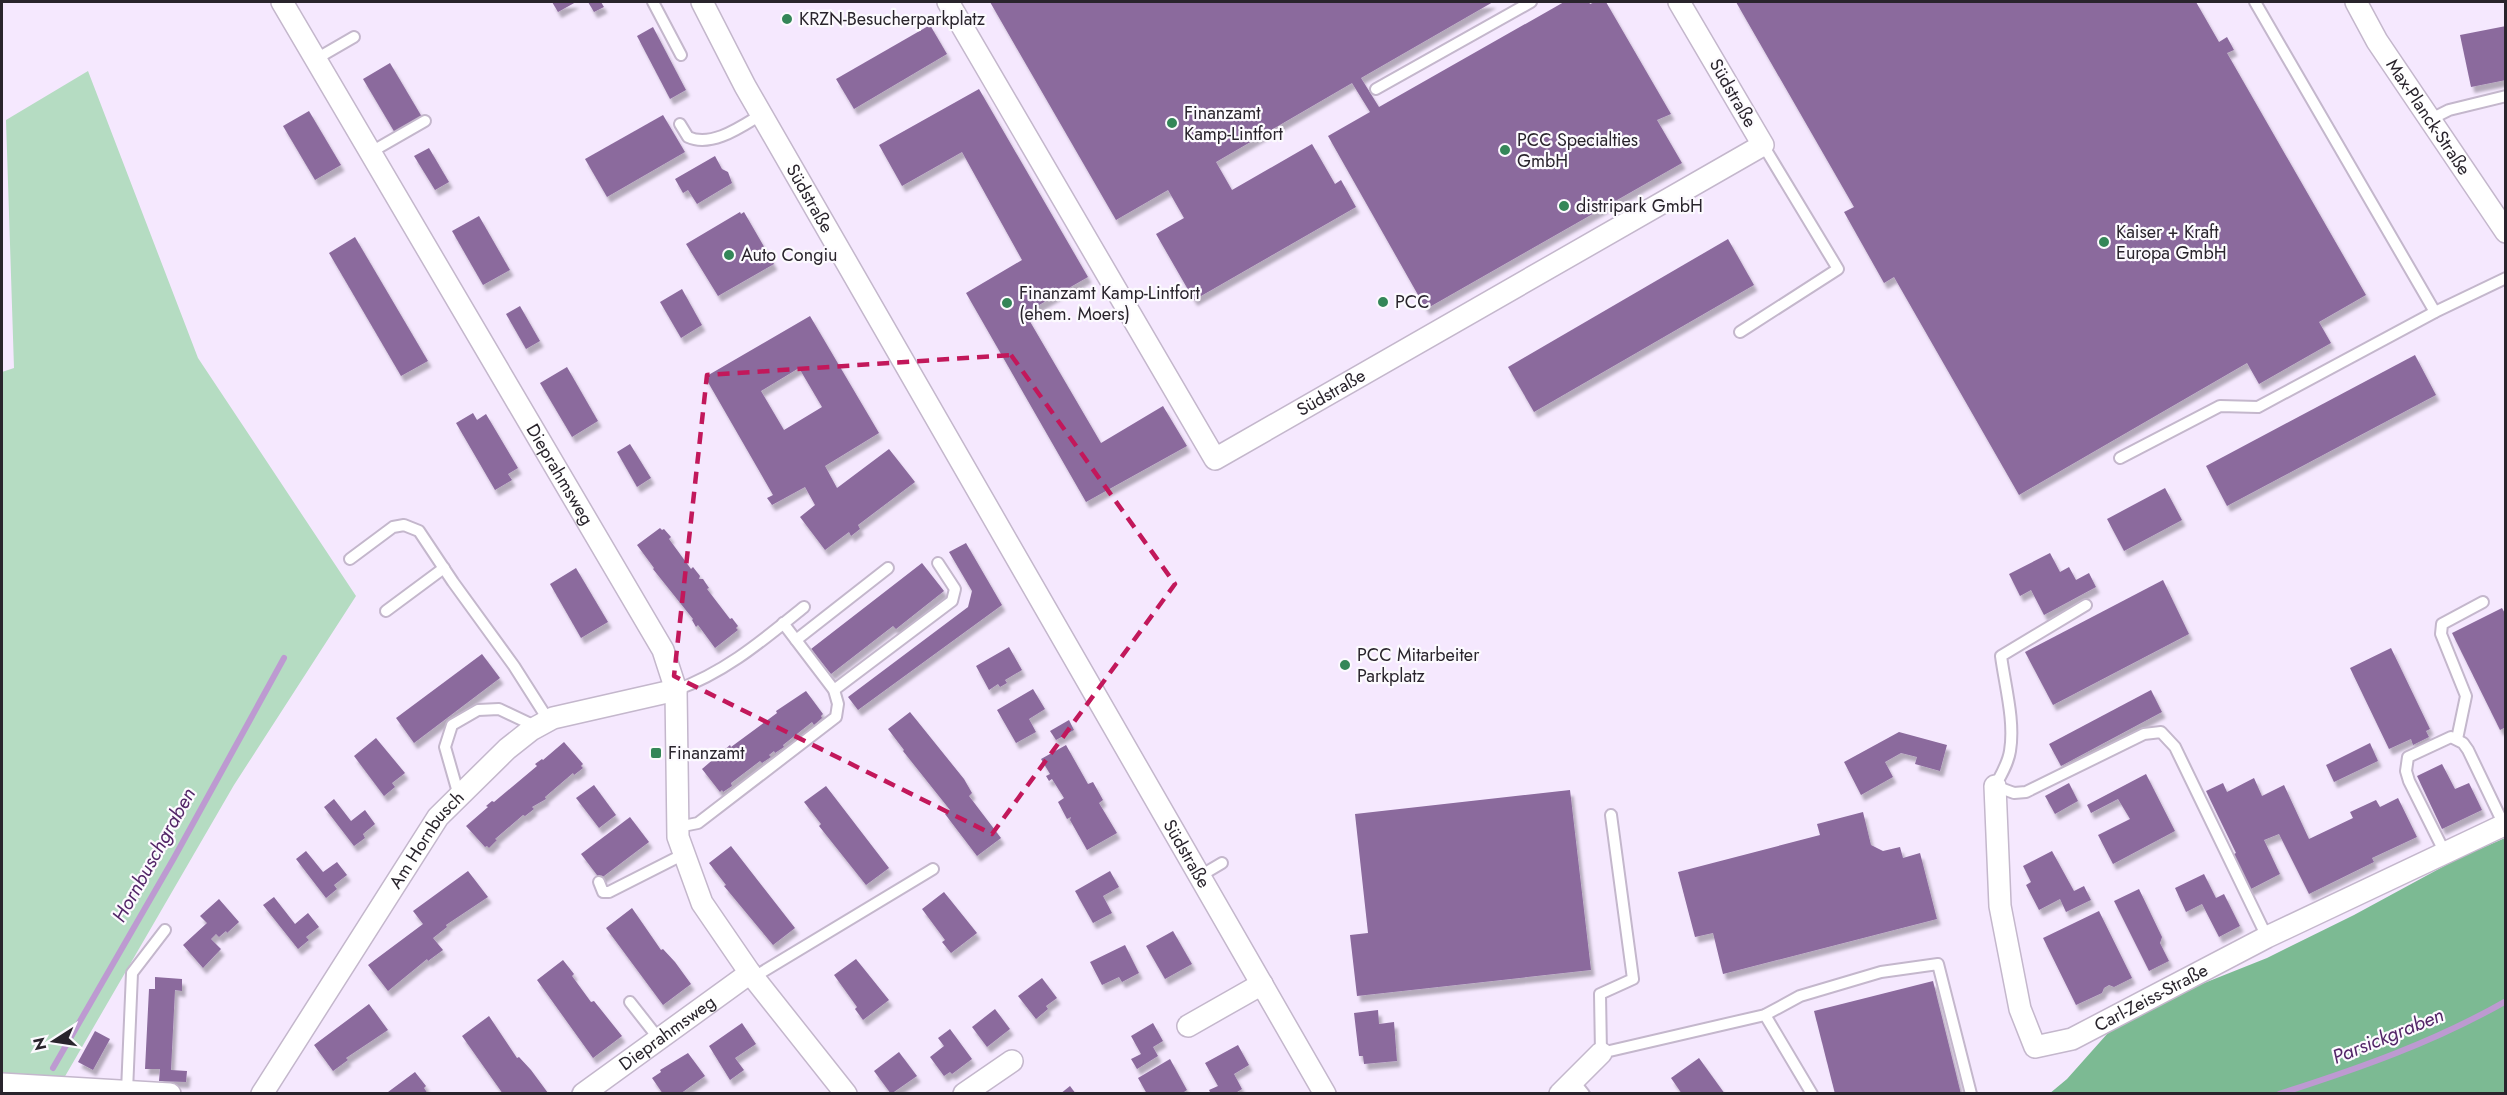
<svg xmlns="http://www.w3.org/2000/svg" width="2507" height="1095" font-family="Jost,sans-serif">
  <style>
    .green { fill: #b5dcc2 }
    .forest { fill: #7cba93 }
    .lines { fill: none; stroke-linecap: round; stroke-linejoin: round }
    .stream { stroke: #bd9ad1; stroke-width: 6 }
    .building { fill: #8b6a9d; fill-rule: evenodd; filter: url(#shadow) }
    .lane-casing { stroke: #c4b7cc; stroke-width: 14 }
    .street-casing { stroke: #c4b7cc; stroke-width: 24 }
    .lane { stroke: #fff; stroke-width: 10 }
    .street { stroke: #fff; stroke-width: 21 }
    .marked { fill: none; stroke: #c2185b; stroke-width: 4.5; stroke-dasharray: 12 8; stroke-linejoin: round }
    .poi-dot { fill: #348658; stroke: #fcfafe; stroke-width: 2 }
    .labels { text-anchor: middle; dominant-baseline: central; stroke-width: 4.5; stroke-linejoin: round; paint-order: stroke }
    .poi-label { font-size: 18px; fill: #29242c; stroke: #fcfafe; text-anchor: start }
    .street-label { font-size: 18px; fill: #29242c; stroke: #fcfafe }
    .water-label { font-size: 20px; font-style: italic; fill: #532668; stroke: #fcfafe }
  </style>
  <defs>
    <filter id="shadow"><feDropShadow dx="3.5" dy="6" stdDeviation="1.5" flood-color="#0004"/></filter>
  </defs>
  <rect width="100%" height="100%" fill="#f5e8fe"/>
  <polygon class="green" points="88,71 198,358 356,596 234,785 60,1085 2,1082 2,372 14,368 6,120"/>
  <polygon class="forest" points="2505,838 2505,1093 2049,1094 2067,1079 2124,1015 2267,958 2354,915 2459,858"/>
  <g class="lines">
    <g class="stream">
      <polyline points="53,1068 174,858 284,658"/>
      <path d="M2279 1094C2357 1069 2435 1042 2506 1001"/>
    </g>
  </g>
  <g class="building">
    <polygon points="552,2 576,2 558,12"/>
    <polygon points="588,2 601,2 604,7 594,12"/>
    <polygon points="990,2 1493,2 1361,78 1379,107 1564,2 1589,2 1590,4 1595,2 1606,2 1671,114 1657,120 1682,163 1426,309 1328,136 1370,112 1352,83 1216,162 1232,190 1312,144 1335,184 1341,180 1356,207 1194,300 1156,234 1184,218 1168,190 1116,220"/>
    <polygon points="1736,2 2196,2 2219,42 2227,37 2234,50 2227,53 2366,295 2319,322 2331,343 2259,384 2247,363 2019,495 1894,277 1884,283 1844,212 1854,207"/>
    <polygon points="930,25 947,54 854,109 836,79"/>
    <polygon points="2506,26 2506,80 2471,87 2460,35"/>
    <polygon points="653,27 686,90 670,99 637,36"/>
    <polygon points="390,63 422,117 395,133 363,79"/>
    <polygon points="979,89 1088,277 1025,313 1101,443 1163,406 1187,446 1086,502 966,293 1022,260 962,152 902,186 879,145"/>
    <polygon points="309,111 341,165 315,180 283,126"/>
    <polygon points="663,115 685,152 607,197 585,159"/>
    <polygon points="429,148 449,182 435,190 414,156"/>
    <polygon points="715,156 722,169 728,172 732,183 697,204 688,190 683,193 675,179"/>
    <polygon points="740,212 741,214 744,212 774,264 718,296 686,244"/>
    <polygon points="479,216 510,270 483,285 452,231"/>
    <polygon points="355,237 428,361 401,376 329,253"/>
    <polygon points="1728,239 1754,285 1534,412 1508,367"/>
    <polygon points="682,289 702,325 681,338 660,302"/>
    <polygon points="520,306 540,341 526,349 506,314"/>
    <path d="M810 316 879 433 825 466 837 488 889 449 915 482 858 525 860 529 851 536 849 532 825 550 800 517 815 505 805 487 772 505 767 498 773 495 705 377ZM799 368 822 407 784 430 761 391Z"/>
    <polygon points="2415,355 2436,395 2227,506 2206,466"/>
    <polygon points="567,367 598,421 572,437 540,383"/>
    <polygon points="473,413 477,420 486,414 518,468 508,474 512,480 495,490 456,423"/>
    <polygon points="630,444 651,478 637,487 617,452"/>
    <polygon points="2165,488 2182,520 2124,551 2107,519"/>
    <polygon points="660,528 662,530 664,529 671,537 669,539 691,569 693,567 700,576 699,579 703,579 709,588 707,589 730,619 732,618 738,626 736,628 738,630 715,648 698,625 696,627 692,620 693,619 653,569 654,568 637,545"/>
    <polygon points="966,543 1002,605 858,710 848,697 968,607 972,591 949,552"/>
    <polygon points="2050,553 2060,572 2069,567 2076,580 2089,573 2096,587 2044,615 2031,590 2020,596 2009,574"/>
    <polygon points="922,563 944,591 896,629 893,626 831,674 811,649"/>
    <polygon points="576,568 608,622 581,638 550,584"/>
    <polygon points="2163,580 2189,634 2053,705 2025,652"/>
    <polygon points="2502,608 2506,615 2506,727 2500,730 2452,633"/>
    <polygon points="1009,647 1022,670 1005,680 1007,683 1000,687 998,684 989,690 976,666"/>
    <polygon points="2391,648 2430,729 2426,731 2429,737 2413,745 2411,739 2389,749 2350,668"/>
    <polygon points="482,654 500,678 414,743 396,718"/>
    <polygon points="1033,689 1045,709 1029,719 1036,732 1016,743 997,710"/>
    <polygon points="2151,690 2162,712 2061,766 2049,744"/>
    <polygon points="806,691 823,714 821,716 822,718 814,725 812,722 783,745 784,747 775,753 774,751 769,755 771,757 762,763 760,761 731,783 732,786 723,792 722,790 720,792 702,769 730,745 731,747 777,713 776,711"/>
    <polygon points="910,712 964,779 972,793 969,796 1001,838 977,856 945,814 950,810 903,751 904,750 888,729"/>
    <polygon points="1069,720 1074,730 1056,740 1050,731"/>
    <polygon points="1899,732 1947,745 1940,771 1915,764 1917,757 1901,753 1885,762 1893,777 1861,795 1844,762"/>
    <polygon points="376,738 405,773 392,783 395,787 384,796 354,756"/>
    <polygon points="564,742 583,764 581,766 583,768 574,775 573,773 545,797 546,799 532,807 534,809 525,816 523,815 495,839 497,840 489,848 487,846 485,847 466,826 488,807 486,806 492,801 494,802 537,766 535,764 542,759 543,760"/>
    <polygon points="2370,743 2378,761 2334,782 2326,765"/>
    <polygon points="1066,745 1088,784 1093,782 1103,800 1099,803 1117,833 1087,850 1070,820 1071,817 1067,819 1058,802 1064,798 1052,779 1049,781 1046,776 1050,774 1041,759"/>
    <polygon points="2442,764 2455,789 2469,783 2482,810 2442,829 2417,776"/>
    <polygon points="2146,774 2175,831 2113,864 2098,835 2130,819 2118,799 2091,813 2087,805"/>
    <polygon points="2254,778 2262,796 2284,785 2309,839 2353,818 2350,812 2376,800 2380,807 2398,798 2417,837 2372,858 2374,862 2309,894 2279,834 2264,840 2280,874 2249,890 2232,855 2236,853 2206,791 2223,783 2227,792"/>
    <polygon points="2069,783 2078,801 2055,814 2045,796"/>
    <polygon points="594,785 616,815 599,828 576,798"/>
    <polygon points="826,786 889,868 866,885 819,826 821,824 804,802"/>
    <polygon points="1570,790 1591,970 1357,996 1350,935 1368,933 1355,814"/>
    <polygon points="334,799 351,821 365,810 375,824 363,834 365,838 354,846 324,807"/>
    <polygon points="1863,812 1871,845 1883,851 1900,847 1903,858 1920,853 1937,919 1723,974 1713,933 1695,937 1678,872 1820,835 1817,824"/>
    <polygon points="630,817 649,842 600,879 581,854"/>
    <polygon points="731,846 795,928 773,945 724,886 726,885 709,863"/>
    <polygon points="306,851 323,872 337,862 347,875 334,885 337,889 326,898 296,859"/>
    <polygon points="2052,851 2074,891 2084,886 2091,900 2066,912 2060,899 2039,910 2026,885 2031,882 2023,866"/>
    <polygon points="468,871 488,897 446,925 447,927 433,938 443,950 428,961 427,959 388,991 368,965 423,924 413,911"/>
    <polygon points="1110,871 1119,887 1103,896 1112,913 1093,923 1075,891"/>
    <polygon points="2204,874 2216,898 2224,894 2240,926 2219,937 2202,904 2186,912 2175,888"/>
    <polygon points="2139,889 2162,937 2160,943 2169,961 2149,971 2114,901"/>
    <polygon points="944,892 977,933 951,953 942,942 945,940 922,909"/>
    <polygon points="274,897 295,924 308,913 319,927 306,937 309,940 298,949 263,905"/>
    <polygon points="219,899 239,922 227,933 226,931 219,937 216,934 211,939 221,949 203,968 183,945 207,923 200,916"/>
    <polygon points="632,908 661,950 663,949 675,962 691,984 663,1005 606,928"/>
    <polygon points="2099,911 2132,978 2114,987 2109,985 2104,988 2102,993 2076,1005 2043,938"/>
    <polygon points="1173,931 1192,964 1165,979 1146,946"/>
    <polygon points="1125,945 1139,973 1122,982 1119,977 1102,985 1090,962"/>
    <polygon points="856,959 889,1000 863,1020 855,1009 857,1007 834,975"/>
    <polygon points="563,960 574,974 572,976 591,1002 594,1001 622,1036 593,1058 537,980"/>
    <polygon points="155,977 182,979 182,991 175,990 171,1070 187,1071 186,1082 159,1081 160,1069 145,1069 149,989 155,989"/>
    <polygon points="1042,978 1057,998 1046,1006 1048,1009 1036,1019 1018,996"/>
    <polygon points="1933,981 1961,1094 1835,1094 1814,1011"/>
    <polygon points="369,1004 388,1030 346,1058 348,1060 333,1071 314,1045"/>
    <polygon points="995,1009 1010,1029 987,1047 972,1027"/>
    <polygon points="1378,1010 1379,1024 1394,1022 1397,1061 1364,1064 1363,1056 1359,1056 1354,1013"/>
    <polygon points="489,1016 517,1058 519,1057 531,1070 548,1093 503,1094 462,1036"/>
    <polygon points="742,1023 756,1044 735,1058 744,1070 730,1080 709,1046"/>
    <polygon points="1153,1023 1163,1041 1153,1047 1158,1056 1137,1069 1131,1059 1141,1054 1131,1036"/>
    <polygon points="950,1029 972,1059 952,1074 950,1072 944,1076 930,1057 944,1046 938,1038"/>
    <polygon points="95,1031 110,1039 93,1070 78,1062"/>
    <polygon points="1238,1045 1249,1065 1234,1074 1242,1089 1234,1094 1211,1094 1209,1090 1218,1086 1205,1063"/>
    <polygon points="899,1052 917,1076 891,1094 874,1071"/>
    <polygon points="688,1053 705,1076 680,1094 663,1094 652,1078 661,1072 660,1070"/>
    <polygon points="1699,1058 1725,1094 1682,1094 1671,1078"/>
    <polygon points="1170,1059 1187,1090 1181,1094 1147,1094 1138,1078"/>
    <polygon points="415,1072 426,1086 424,1088 428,1094 389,1094 388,1092"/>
    <polygon points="1070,1086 1076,1094 1060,1094"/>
  </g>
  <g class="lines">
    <g class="lane-casing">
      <g id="lane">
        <polyline points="653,2 681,55"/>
        <polyline points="2255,2 2435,312"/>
        <polyline points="316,59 354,37"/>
        <polyline points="1376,89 1531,2"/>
        <polyline points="2429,120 2449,110 2506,96"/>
        <path d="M680 124 688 137C712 148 742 126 762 114"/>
        <polyline points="371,152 425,121"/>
        <polyline points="1740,332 1838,269 1763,145"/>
        <polyline points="2120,458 2220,406 2258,407 2435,312 2506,278"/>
        <polyline points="350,559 393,527 404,525 419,531 453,582 514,666 549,721"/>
        <path d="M2086 605 2001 656C2005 686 2015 721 2010 751 2008 764 2001 775 1995 786L2014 793 2026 792 2144 734 2161 732 2175 747 2267 937"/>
        <polyline points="386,611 444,568"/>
        <polyline points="796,640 888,568"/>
        <path d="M676 690C726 672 763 640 804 607"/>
        <polyline points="834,690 952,601 955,589 938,563"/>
        <polyline points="2457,739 2466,696 2441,634 2442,624 2483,602"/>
        <polyline points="459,796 445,747 452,725 478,710 499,709 537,727"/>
        <polyline points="1611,815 1633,979 1600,994 1601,1053 1765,1015 1800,996 1881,972 1938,964 1971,1094"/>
        <polyline points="678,827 698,823 836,717 838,704 834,690 783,623"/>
        <polyline points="2445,853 2409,781 2406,771 2408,757 2451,737 2463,743 2468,750 2504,825"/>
        <polyline points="1200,876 1222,863"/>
        <polyline points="599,882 603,892 609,892 684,854"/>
        <polyline points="754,977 933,869"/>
        <polyline points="630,1002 659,1039"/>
        <polyline points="1765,1015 1812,1094"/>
        <polyline points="1573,1080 1584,1094"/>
        <polyline points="127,1091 132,973 165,930"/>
      </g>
    </g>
    <g class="street-casing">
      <g id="street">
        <path id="s1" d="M282 2 663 650 676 690 678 837 702 903 750 973 846 1094"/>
        <path id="s2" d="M702 2 745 86 1325 1094"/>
        <path id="s3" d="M948 2 1215 459 1763 145 1679 2"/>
        <path id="s4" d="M2356 2 2377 41 2506 232"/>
        <path id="s5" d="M1995 786 2000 906 2020 1009 2035 1047 2072 1039 2267 937 2506 824"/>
        <polyline points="1188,1026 1262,984"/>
        <polyline points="2,1084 170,1094"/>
        <path id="s6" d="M262 1094 438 817 507 749 531 730 553 718 676 690"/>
        <path id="s7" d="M583 1094 750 973"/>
        <polyline points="964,1094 1012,1061"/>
        <polyline points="1560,1094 1601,1053"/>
      </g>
    </g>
    <use href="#lane" class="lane"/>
    <use href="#street" class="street"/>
  </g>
  <path class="marked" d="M1011 355 1175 584 992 834 674 676 707 375Z"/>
  <g class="poi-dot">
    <circle cx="787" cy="19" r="6"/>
    <circle cx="1172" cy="123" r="6"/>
    <circle cx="1505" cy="150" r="6"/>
    <circle cx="1564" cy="206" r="6"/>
    <circle cx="2104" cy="242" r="6"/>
    <circle cx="729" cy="255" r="6"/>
    <circle cx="1383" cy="302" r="6"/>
    <circle cx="1007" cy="303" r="6"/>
    <circle cx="1345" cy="665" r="6"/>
    <rect x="650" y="747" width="12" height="12" rx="3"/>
  </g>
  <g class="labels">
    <g class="poi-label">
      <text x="799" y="19">KRZN-Besucherparkplatz</text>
      <text x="1184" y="113">Finanzamt<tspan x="1184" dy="21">Kamp-Lintfort</tspan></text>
      <text x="1517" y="140">PCC Specialties<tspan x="1517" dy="21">GmbH</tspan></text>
      <text x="1576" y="206">distripark GmbH</text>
      <text x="2116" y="232">Kaiser + Kraft<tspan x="2116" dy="21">Europa GmbH</tspan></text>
      <text x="741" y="255">Auto Congiu</text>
      <text x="1019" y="293">Finanzamt Kamp-Lintfort<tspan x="1019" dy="21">(ehem. Moers)</tspan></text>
      <text x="1395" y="302">PCC</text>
      <text x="1357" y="655">PCC Mitarbeiter<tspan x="1357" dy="21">Parkplatz</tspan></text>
      <text x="668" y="753">Finanzamt</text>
    </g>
    <g class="street-label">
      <text transform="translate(1733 93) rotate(60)">Südstraße</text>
      <text stroke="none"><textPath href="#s4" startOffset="136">Max-Planck-Straße</textPath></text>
      <text stroke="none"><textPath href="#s2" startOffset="224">Südstraße</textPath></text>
      <text stroke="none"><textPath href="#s3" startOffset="663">Südstraße</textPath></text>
      <text stroke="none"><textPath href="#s1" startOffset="548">Dieprahmsweg</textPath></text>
      <text stroke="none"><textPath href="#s6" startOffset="303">Am Hornbusch</textPath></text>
      <text stroke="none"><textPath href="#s2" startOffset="980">Südstraße</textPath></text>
      <text stroke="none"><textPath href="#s5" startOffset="393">Carl-Zeiss-Straße</textPath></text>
      <text stroke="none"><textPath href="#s7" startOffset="104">Dieprahmsweg</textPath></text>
    </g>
    <g class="water-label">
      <text transform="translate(154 855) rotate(-61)">Hornbuschgraben</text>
      <text transform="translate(2388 1036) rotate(-22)">Parsickgraben</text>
    </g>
  </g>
  <rect width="2507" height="1095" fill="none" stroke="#29242c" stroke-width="6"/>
  <g transform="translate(54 1041) rotate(258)" stroke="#fcfafe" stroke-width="4.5" paint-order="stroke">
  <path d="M0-4.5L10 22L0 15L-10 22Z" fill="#29242c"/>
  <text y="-9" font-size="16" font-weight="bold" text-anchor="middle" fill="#29242c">N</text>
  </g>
</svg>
